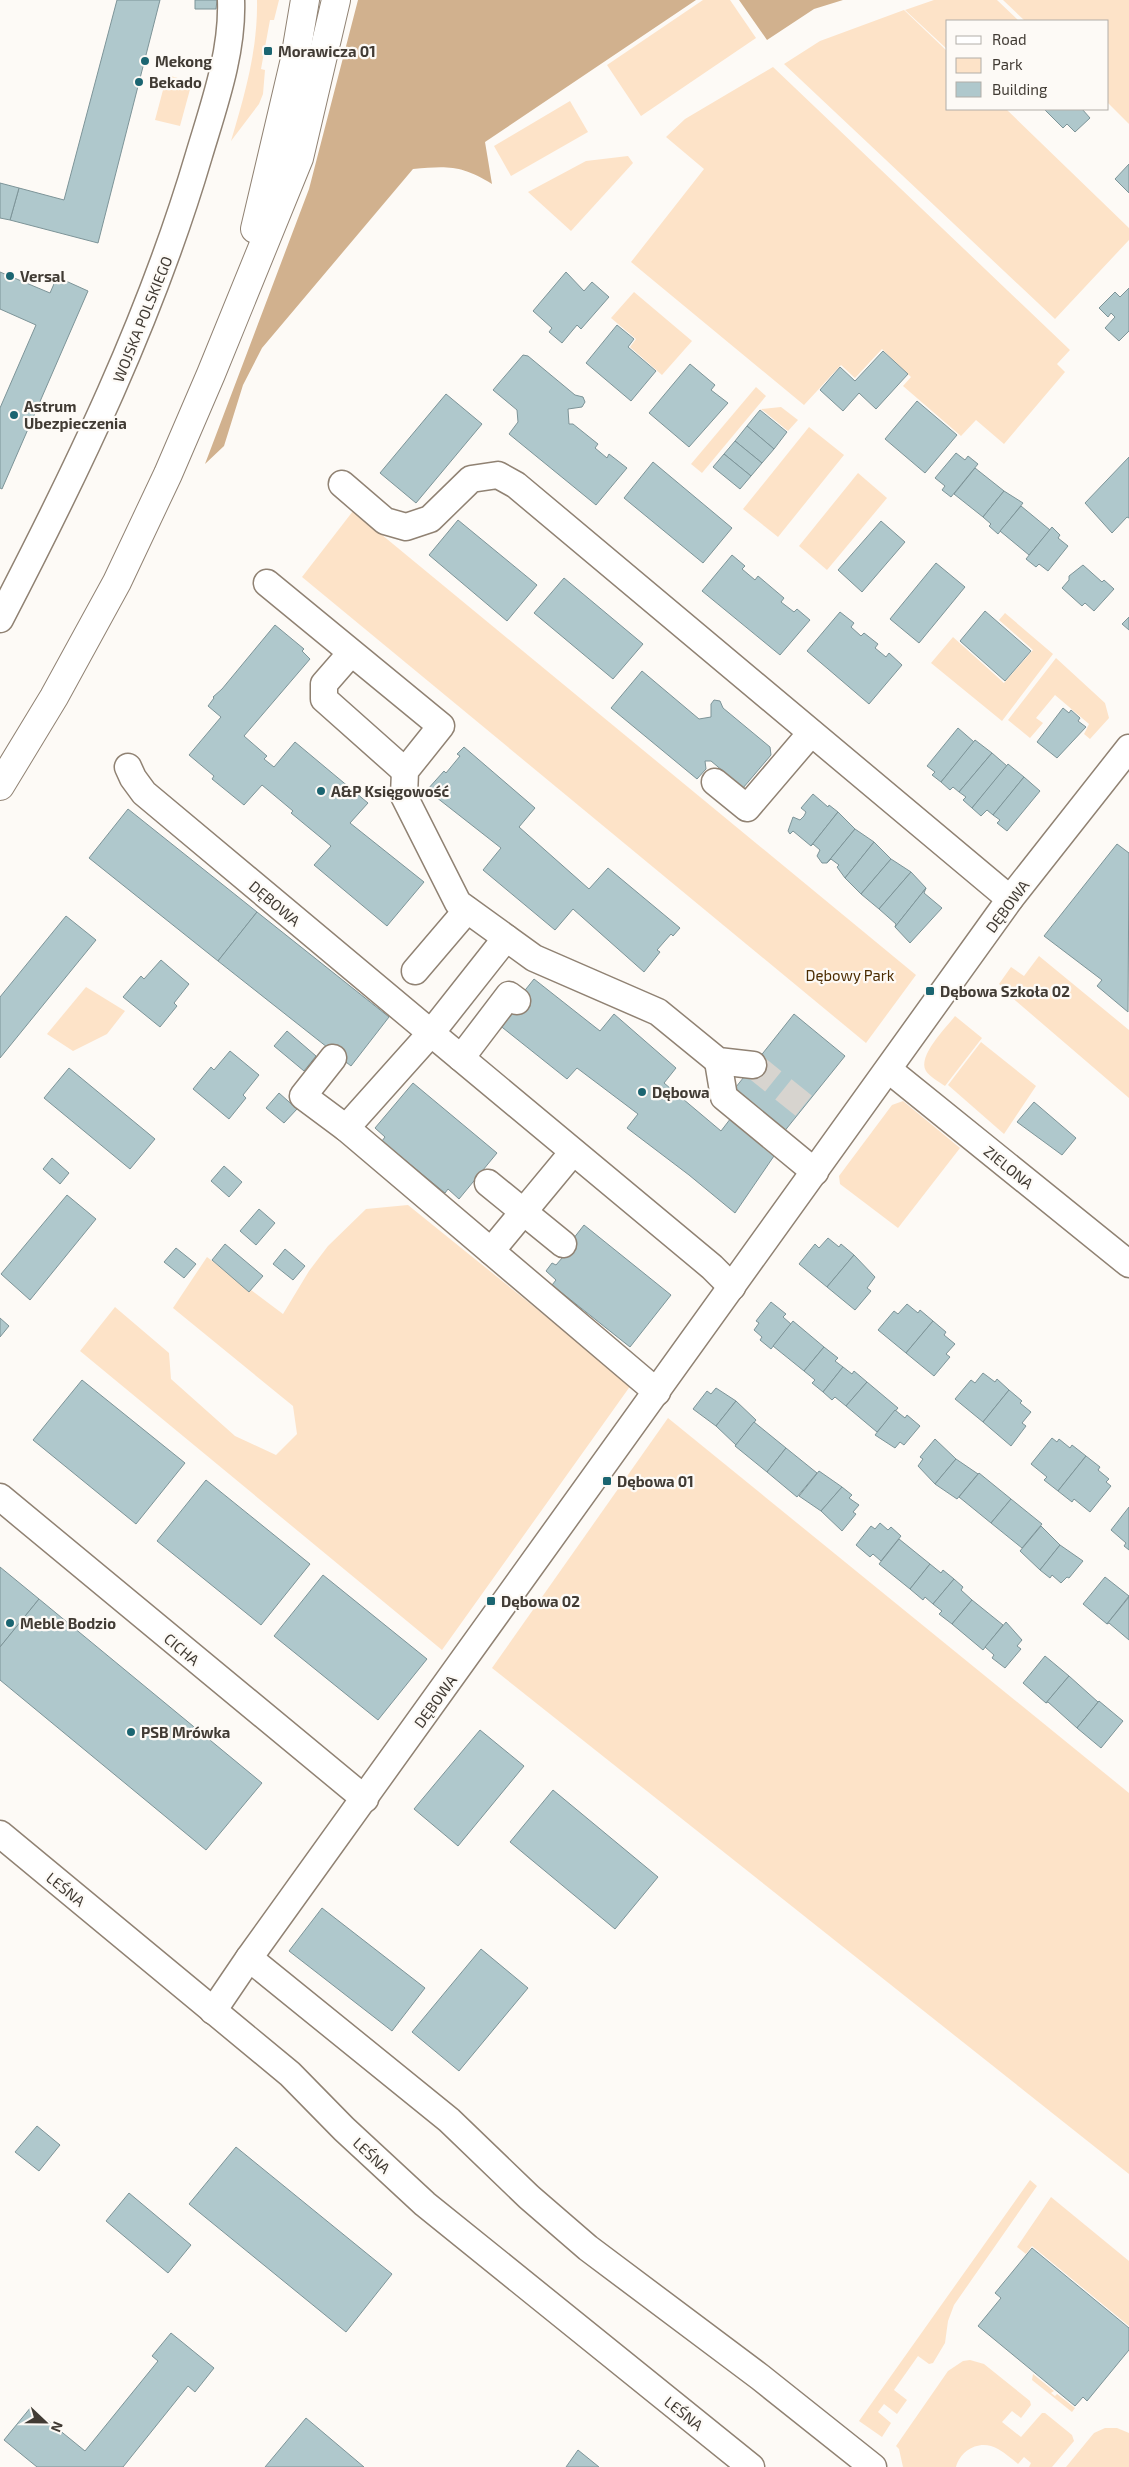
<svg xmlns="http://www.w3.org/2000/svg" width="1129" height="2467" font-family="'Exo 2',sans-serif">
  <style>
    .green { fill: #fde3c8 }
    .forest { fill: #d1b18e }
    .building { fill: #afc8cc; stroke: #7d9498 }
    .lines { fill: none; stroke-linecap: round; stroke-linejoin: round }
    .minor-tunnel { stroke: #d7d4cf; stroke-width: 26; stroke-dasharray: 26 13; stroke-linecap: butt }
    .minor-casing { stroke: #908273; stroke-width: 29 }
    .major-casing { stroke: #908273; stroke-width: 30 }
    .minor { stroke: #fff; stroke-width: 26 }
    .major { stroke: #fff; stroke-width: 28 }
    .poi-dot { fill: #1b6571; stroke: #fdfaf6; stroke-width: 2 }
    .labels { text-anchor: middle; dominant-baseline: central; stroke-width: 4.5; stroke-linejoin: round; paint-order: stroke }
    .poi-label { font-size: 15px; font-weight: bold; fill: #413b34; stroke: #fdfaf6; text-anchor: start }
    .street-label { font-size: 15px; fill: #413b34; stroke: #fdfaf6 }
    .park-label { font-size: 15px; fill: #4c2c00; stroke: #fdfaf6 }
  </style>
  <rect width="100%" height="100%" fill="#fdfaf6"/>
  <g class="green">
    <path d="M257 0H279L274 20H270L261 69 265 70 263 94 259 104 231 141C245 94 258 49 257 0Z"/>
    <polygon points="703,0 730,0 756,38 641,116 607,65"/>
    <polygon points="934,0 997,0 1019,21 948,21 948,50 905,10"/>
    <polygon points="1003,0 1129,0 1129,124 1108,103 1108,21 1025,21"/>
    <polygon points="904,10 948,52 948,109 1006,109 1129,228 1129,240 1055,319 784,64 820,41"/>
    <polygon points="773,67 1070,350 1057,364 1065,372 1004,444 976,420 961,436 903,386 911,377 882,349 855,378 841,365 804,405 631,262 704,169 666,137 685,119"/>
    <polygon points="167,75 192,82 180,126 155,120"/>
    <polygon points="570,101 588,132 511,176 494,146"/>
    <polygon points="628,156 633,163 571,231 528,192 586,161"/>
    <polygon points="634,292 692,341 662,375 630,347 636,339 611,318"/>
    <polygon points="756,387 766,396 702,473 691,464"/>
    <polygon points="781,407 798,420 788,431 761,409"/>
    <polygon points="809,427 844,455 778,537 743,509"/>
    <polygon points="858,473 887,498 827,570 799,546"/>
    <polygon points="353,511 916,975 866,1043 302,577"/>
    <polygon points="1005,613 1053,654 1002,721 931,663 953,637 1004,683 1033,650 999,620"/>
    <polygon points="1056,658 1105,703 1109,718 1090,739 1084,734 1089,724 1055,695 1036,718 1043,723 1030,738 1008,720"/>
    <polygon points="1039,956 1129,1030 1129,1098 1009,995 1009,992 999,984 1011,967 1024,976"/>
    <polygon points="86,987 125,1011 107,1034 73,1051 47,1034"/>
    <path d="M955 1016 982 1038 945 1086C939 1082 930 1077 926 1071 917 1056 946 1028 955 1016Z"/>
    <polygon points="981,1042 1036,1086 1004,1134 948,1085"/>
    <polygon points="903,1101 960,1148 898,1228 840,1184 839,1176 892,1105"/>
    <polygon points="408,1205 631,1385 442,1650 80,1351 115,1307 169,1353 171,1379 235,1436 276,1455 297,1434 293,1406 173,1308 207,1257 283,1314 309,1271 328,1246 366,1209"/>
    <polygon points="668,1418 1129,1793 1129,2174 492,1668"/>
    <polygon points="1030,2180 1037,2186 954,2305 948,2321 945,2343 933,2363 929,2364 918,2356 894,2390 907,2400 897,2414 884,2404 878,2412 891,2423 882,2437 859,2421"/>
    <polygon points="1051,2197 1129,2261 1129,2326 1032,2246 1026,2254 1017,2247"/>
    <path d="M970 2360 984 2364 1030 2401 1031 2405 1021 2418 1012 2411 1002 2422 1021 2437 1042 2413H1045L1072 2435 1074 2441 1052 2467H1029L1031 2463 1024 2457 1018 2464C1012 2459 1005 2453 998 2449 981 2439 961 2449 956 2467H903L899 2449 896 2446 948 2371 963 2361Z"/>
    <polygon points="1033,2374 1054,2391 1051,2393 1055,2396 1057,2394 1075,2408 1072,2412 1032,2380"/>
    <polygon points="1105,2428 1117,2428 1129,2433 1129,2467 1066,2467 1094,2433"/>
  </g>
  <g class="forest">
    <path d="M358 0H696L485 142 492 184C461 165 448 166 413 169L262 348 243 385 224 446 205 464 309 189Z"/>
    <polygon points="739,0 843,0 814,9 767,40"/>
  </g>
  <g class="building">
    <polygon points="117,0 160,0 98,243 10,220 19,188 64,200"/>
    <polygon points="195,0 217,0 216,9 195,9"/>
    <polygon points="1044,109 1082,109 1090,118 1075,132 1067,124 1063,128"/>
    <polygon points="1129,164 1129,193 1115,179"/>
    <polygon points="0,183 19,188 10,220 0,218"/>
    <polygon points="0,272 50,293 57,277 88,291 2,489 0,488 0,408 36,325 0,309"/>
    <polygon points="566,272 584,291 592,282 609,297 581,329 577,325 562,343 549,332 552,328 533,311"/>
    <polygon points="1129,288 1129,331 1119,341 1105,328 1115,317 1111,313 1108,317 1099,308 1115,292 1120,297"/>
    <polygon points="617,325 634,339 628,347 656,371 631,401 586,363"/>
    <polygon points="883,351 908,374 876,409 859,393 843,411 820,390 840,367 855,381"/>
    <polygon points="523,355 528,356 575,395 583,397 585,402 582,407 568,409 569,424 573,424 598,444 595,448 607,458 609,454 627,468 596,505 509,434 518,422 517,410 493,390"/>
    <polygon points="690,364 715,385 711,390 728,403 689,447 649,413"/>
    <polygon points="446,394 482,424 416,503 380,473"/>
    <polygon points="917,401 957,435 925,473 885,439"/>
    <polygon points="760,410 787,432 774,449 747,426"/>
    <polygon points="747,426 774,449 762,463 735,441"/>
    <polygon points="735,441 762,463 751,476 724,454"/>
    <polygon points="956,453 965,460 968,456 978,464 951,497 942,490 945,486 935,478"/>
    <polygon points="724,454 751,476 740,489 713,467"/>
    <polygon points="1129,457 1129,518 1127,517 1112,533 1085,503"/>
    <polygon points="653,462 732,528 703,563 624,498"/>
    <polygon points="975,468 1004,491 983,517 954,494"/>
    <polygon points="1004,491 1023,503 998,534 989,526 991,524 983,517"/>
    <polygon points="1021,506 1050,530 1029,555 1000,531"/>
    <polygon points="458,520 537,585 507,621 429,555"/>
    <polygon points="881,521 905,542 862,592 838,570"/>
    <polygon points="1052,527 1060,535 1058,538 1068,546 1048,571 1039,564 1036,567 1026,559"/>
    <polygon points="732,555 745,566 742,569 755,580 758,576 784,598 781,602 794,612 797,609 810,620 780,655 702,591"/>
    <polygon points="936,563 965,587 919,643 890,619"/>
    <polygon points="1083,565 1102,582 1104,580 1114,589 1094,611 1085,603 1082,606 1062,588 1069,580 1069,576"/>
    <polygon points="564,578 643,644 613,679 534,613"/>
    <polygon points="985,611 1031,651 1005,681 960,641"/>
    <polygon points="840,612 854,623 851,627 861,636 864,633 878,644 875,648 886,657 889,653 902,665 869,704 807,651"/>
    <polygon points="1129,617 1129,630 1122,624"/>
    <polygon points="275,625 304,649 302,651 310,659 244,736 267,756 264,759 274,767 295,742 368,803 350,823 424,882 387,926 314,865 331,846 291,813 293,811 262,785 244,805 212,779 214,776 189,755 221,717 208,706 214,698 213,697 222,689"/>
    <polygon points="642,671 699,719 711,717 711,704 714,700 720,701 723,708 770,747 771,755 743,788 711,761 705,761 706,769 697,779 611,708"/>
    <polygon points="1063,708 1069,713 1071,710 1080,718 1078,721 1086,727 1057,758 1037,742"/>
    <polygon points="958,728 974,742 941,782 932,775 935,772 927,766"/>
    <polygon points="975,740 992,753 959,792 953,787 950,790 941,782"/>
    <polygon points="464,747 535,808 519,827 589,889 608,868 680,928 673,936 671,934 657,950 660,952 644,972 573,909 555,930 483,870 501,848 427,790 444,771 446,773 460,756 457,754"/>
    <polygon points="992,753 1007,766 972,808 963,800 966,797 959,792"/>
    <polygon points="1008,764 1024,777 993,815 987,810 981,816 972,808"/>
    <polygon points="1024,777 1040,791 1007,831 997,823 1000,820 993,815"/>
    <polygon points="813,794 828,807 829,805 838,812 811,846 793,831 790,834 788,831 793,817 800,820 804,816 806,812 801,808"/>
    <polygon points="128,809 257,912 218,961 89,858"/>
    <polygon points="838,812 855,829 827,863 822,863 817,856 820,850 813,844 811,846"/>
    <polygon points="855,829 874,842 845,878 837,867 839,865 831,859 827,863"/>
    <polygon points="874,842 891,859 861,894 845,878"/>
    <polygon points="1117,844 1129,853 1128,1012 1097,986 1102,980 1044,936"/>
    <polygon points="891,859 911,872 879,909 861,894"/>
    <polygon points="911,872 926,888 895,927 896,924 879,909"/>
    <polygon points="926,888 924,893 942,908 910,943 895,927"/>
    <polygon points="257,912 389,1017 351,1066 218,961"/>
    <polygon points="66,916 96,940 0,1058 0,997"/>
    <polygon points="161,960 189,984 174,1003 177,1006 160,1027 123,997 141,976 144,979"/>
    <polygon points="534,979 600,1031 614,1014 676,1068 664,1083 721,1131 744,1101 789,1134 735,1213 689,1175 627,1128 638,1114 577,1068 567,1079 498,1024"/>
    <polygon points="794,1014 845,1056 783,1133 732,1092"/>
    <polygon points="287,1031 316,1056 304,1071 274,1046"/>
    <polygon points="230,1051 259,1075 243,1095 246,1098 229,1119 193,1089 211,1067 214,1070"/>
    <polygon points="69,1068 155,1139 130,1169 44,1098"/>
    <polygon points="413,1083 497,1153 459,1199 448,1189 445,1193 382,1141 385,1137 375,1128"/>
    <polygon points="279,1093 297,1109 284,1123 266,1108"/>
    <polygon points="1034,1102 1076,1138 1062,1155 1017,1122"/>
    <polygon points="52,1158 69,1173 60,1184 43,1169"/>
    <polygon points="224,1166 242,1182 229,1197 211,1181"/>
    <polygon points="67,1195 96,1219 30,1300 1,1274"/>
    <polygon points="259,1209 275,1223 256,1245 240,1231"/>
    <polygon points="584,1225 671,1295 630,1347 552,1285 556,1280 546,1271 552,1263 556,1265 569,1250 566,1248"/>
    <polygon points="828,1238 839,1247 841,1244 854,1255 827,1287 799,1264 815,1244 819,1248"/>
    <polygon points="225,1244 263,1276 249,1292 212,1260"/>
    <polygon points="176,1248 196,1264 184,1278 164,1262"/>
    <polygon points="285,1249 305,1266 293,1280 273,1264"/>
    <polygon points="854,1255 875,1277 867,1288 871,1291 855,1310 827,1287"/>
    <polygon points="771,1302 786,1314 783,1317 791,1324 771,1349 760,1340 762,1337 754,1330 759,1323 756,1321"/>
    <polygon points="907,1304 918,1313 920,1310 933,1321 906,1353 878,1330 894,1311 898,1314"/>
    <polygon points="0,1318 9,1326 0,1337"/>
    <polygon points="793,1321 824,1347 804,1371 773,1346"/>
    <polygon points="933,1321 946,1332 944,1335 955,1344 946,1354 950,1357 934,1376 906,1353"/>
    <polygon points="824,1347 838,1358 835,1361 843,1367 823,1392 812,1383 815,1380 804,1371"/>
    <polygon points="843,1367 852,1374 854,1371 867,1382 846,1406 835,1397 832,1400 823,1392"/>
    <polygon points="983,1373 995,1382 997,1379 1009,1390 983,1422 955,1399 971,1380 975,1383"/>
    <polygon points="82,1380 185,1463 136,1524 33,1440"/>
    <polygon points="867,1382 898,1408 877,1432 846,1406"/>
    <polygon points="716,1388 736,1401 716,1426 693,1409 707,1391 711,1394"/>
    <polygon points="1009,1390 1022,1401 1020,1403 1031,1412 1022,1423 1026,1426 1011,1446 983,1422"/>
    <polygon points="736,1401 756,1420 736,1445 716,1426"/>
    <polygon points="895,1410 905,1418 907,1415 920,1426 904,1445 900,1442 895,1448 875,1435"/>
    <polygon points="754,1422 786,1448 767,1472 735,1446"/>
    <polygon points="1052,1438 1057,1442 1059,1439 1070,1448 1072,1445 1086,1456 1058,1491 1044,1480 1047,1477 1031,1464"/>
    <polygon points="935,1439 956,1459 935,1484 918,1466 923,1459 920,1457"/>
    <polygon points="786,1448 817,1473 797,1497 767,1472"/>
    <polygon points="1086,1456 1100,1467 1098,1470 1109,1479 1106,1482 1111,1486 1090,1512 1074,1499 1072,1502 1058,1491"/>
    <polygon points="956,1459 978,1474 957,1499 935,1484"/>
    <polygon points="819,1471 842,1487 821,1511 799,1496"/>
    <polygon points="979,1473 1011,1499 991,1523 959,1497"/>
    <polygon points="206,1480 310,1564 261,1625 157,1541"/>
    <polygon points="842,1487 852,1495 849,1498 859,1505 853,1512 856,1514 842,1531 821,1511"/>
    <polygon points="1011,1499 1042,1524 1022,1548 991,1523"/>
    <polygon points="1129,1507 1129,1550 1124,1546 1126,1543 1111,1530"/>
    <polygon points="880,1523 888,1530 891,1527 901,1536 881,1561 873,1554 870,1557 856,1545 871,1526 875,1529"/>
    <polygon points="1041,1526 1060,1545 1040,1570 1020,1551"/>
    <polygon points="899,1539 930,1564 910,1589 879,1564"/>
    <polygon points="1060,1545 1083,1561 1069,1578 1067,1577 1061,1583 1052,1575 1050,1578 1040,1570"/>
    <polygon points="930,1564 941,1573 943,1570 954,1579 933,1604 925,1597 923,1600 910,1589"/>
    <polygon points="0,1567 39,1599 0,1647"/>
    <polygon points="323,1575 427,1659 378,1720 274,1636"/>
    <polygon points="1105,1577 1129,1596 1107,1624 1083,1604"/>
    <polygon points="954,1579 963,1587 961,1590 972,1600 952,1624 939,1614 942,1611 933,1604"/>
    <polygon points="1129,1597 1129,1640 1109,1623 1107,1624"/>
    <polygon points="39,1599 262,1783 206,1850 0,1680 0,1647"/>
    <polygon points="972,1600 1003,1625 983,1650 952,1624"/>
    <polygon points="1006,1622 1022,1640 1017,1646 1021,1649 1005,1668 992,1658 994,1655 985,1647"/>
    <polygon points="1045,1656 1069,1676 1046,1703 1023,1683"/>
    <polygon points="1069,1676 1098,1702 1099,1701 1077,1728 1048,1702 1046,1703"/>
    <polygon points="1099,1701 1123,1721 1101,1748 1077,1728"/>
    <polygon points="480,1730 524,1766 458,1846 414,1809"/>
    <polygon points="553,1790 658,1877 615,1929 510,1842"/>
    <polygon points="322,1908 425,1988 392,2031 289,1951"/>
    <polygon points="481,1949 528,1988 459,2071 412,2032"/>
    <polygon points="37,2126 60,2145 39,2171 15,2152"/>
    <polygon points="236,2147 392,2274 346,2332 189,2204"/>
    <polygon points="129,2193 191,2245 168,2273 106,2221"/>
    <polygon points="1032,2248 1129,2328 1129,2350 1087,2401 1083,2397 1075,2406 978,2326 1001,2298 995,2293"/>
    <polygon points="171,2333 214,2368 195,2392 188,2386 123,2467 37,2467 4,2440 31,2407 85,2451 158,2361 152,2356"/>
    <polygon points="306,2418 364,2467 265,2467"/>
    <polygon points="578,2450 599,2467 566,2467"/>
  </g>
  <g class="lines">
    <polyline class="minor-tunnel" points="753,1065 804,1106"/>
    <g class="minor-casing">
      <g id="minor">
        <polyline points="342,484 385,521 406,527 430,519 471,479 498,475 516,485 1010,899"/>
        <polyline points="267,583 441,726 405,771 404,796 458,903 534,958 658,1012 718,1061 753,1065"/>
        <path d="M0 619C78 469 151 318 199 155 214 105 233 52 231 0"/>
        <polyline points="351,653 324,684 324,699 405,771"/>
        <polyline points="128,767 133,778 144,793 431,1033 346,1128"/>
        <polyline points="715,782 747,808 811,733"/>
        <polyline points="506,938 431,1033 712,1267 732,1287"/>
        <polyline points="415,971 467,910"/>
        <polyline points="333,1058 303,1096 346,1128 657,1392"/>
        <polyline points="461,1058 509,995 517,1001"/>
        <polyline points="718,1061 724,1097 815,1172"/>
        <polyline points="889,1070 1129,1264"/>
        <polyline points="488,1183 563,1244"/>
        <polyline points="491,1251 573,1152"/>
        <polyline points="0,1497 365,1799"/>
        <polyline points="0,1834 290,2074 344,2129 425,2204 751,2467"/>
        <polyline points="249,1958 449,2120 529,2197 588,2248 760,2377 873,2467"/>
        <polyline points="213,2011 249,1958 1010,899 1129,748"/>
      </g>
    </g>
    <g class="major-casing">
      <g id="major">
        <polyline points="255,229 295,59 305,0"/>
        <polyline points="0,786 54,697 117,582 168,474 211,374 299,158 336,0"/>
      </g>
    </g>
    <use href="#minor" class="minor"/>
    <use href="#major" class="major"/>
  </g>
  <g class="poi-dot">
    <rect x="263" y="46" width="10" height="10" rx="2.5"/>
    <circle cx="145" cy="61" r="5"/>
    <circle cx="139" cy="82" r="5"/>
    <circle cx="10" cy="276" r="5"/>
    <circle cx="14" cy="415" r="5"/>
    <circle cx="321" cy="791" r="5"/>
    <rect x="925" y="986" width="10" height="10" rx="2.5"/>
    <circle cx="642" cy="1092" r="5"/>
    <rect x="602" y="1476" width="10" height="10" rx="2.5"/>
    <rect x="486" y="1596" width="10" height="10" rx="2.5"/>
    <circle cx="10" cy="1623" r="5"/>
    <circle cx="131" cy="1732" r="5"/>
  </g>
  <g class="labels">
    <g class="poi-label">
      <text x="278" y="51">Morawicza 01</text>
      <text x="155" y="61">Mekong</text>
      <text x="149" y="82">Bekado</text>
      <text x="20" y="276">Versal</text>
      <text x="24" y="406">Astrum<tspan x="24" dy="17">Ubezpieczenia</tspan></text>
      <text x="331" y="791">A&amp;P Księgowość</text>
      <text x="940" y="991">Dębowa Szkoła 02</text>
      <text x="652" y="1092">Dębowa</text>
      <text x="617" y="1481">Dębowa 01</text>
      <text x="501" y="1601">Dębowa 02</text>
      <text x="20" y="1623">Meble Bodzio</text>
      <text x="141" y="1732">PSB Mrówka</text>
    </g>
    <g class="street-label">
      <text transform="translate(142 319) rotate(-68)">WOJSKA POLSKIEGO</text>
      <text transform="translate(275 903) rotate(40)">DĘBOWA</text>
      <text transform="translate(1007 906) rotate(-53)">DĘBOWA</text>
      <text transform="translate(1009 1167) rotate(39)">ZIELONA</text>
      <text transform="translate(182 1649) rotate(40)">CICHA</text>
      <text transform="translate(435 1701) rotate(-54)">DĘBOWA</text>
      <text transform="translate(66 1889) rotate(39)">LEŚNA</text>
      <text transform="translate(372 2155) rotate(43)">LEŚNA</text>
      <text transform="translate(684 2413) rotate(39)">LEŚNA</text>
    </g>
    <g class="park-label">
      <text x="850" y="975">Dębowy Park</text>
    </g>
  </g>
  <rect x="946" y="20" width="162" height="90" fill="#fdfaf6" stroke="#b2aea8"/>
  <rect x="956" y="36" width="25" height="8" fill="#ffffff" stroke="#b2aea8"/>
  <text x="992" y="45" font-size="15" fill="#413b34">Road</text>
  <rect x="956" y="58" width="25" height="15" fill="#fde3c8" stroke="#b2aea8"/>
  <text x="992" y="70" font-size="15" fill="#413b34">Park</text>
  <rect x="956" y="82" width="25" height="15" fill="#afc8cc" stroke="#b2aea8"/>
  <text x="992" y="95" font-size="15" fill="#413b34">Building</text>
  <g transform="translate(45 2422) rotate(112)" stroke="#fdfaf6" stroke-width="4" paint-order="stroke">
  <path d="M0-4L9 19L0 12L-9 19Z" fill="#413b34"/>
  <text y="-8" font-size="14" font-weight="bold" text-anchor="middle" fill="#413b34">N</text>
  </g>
</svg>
